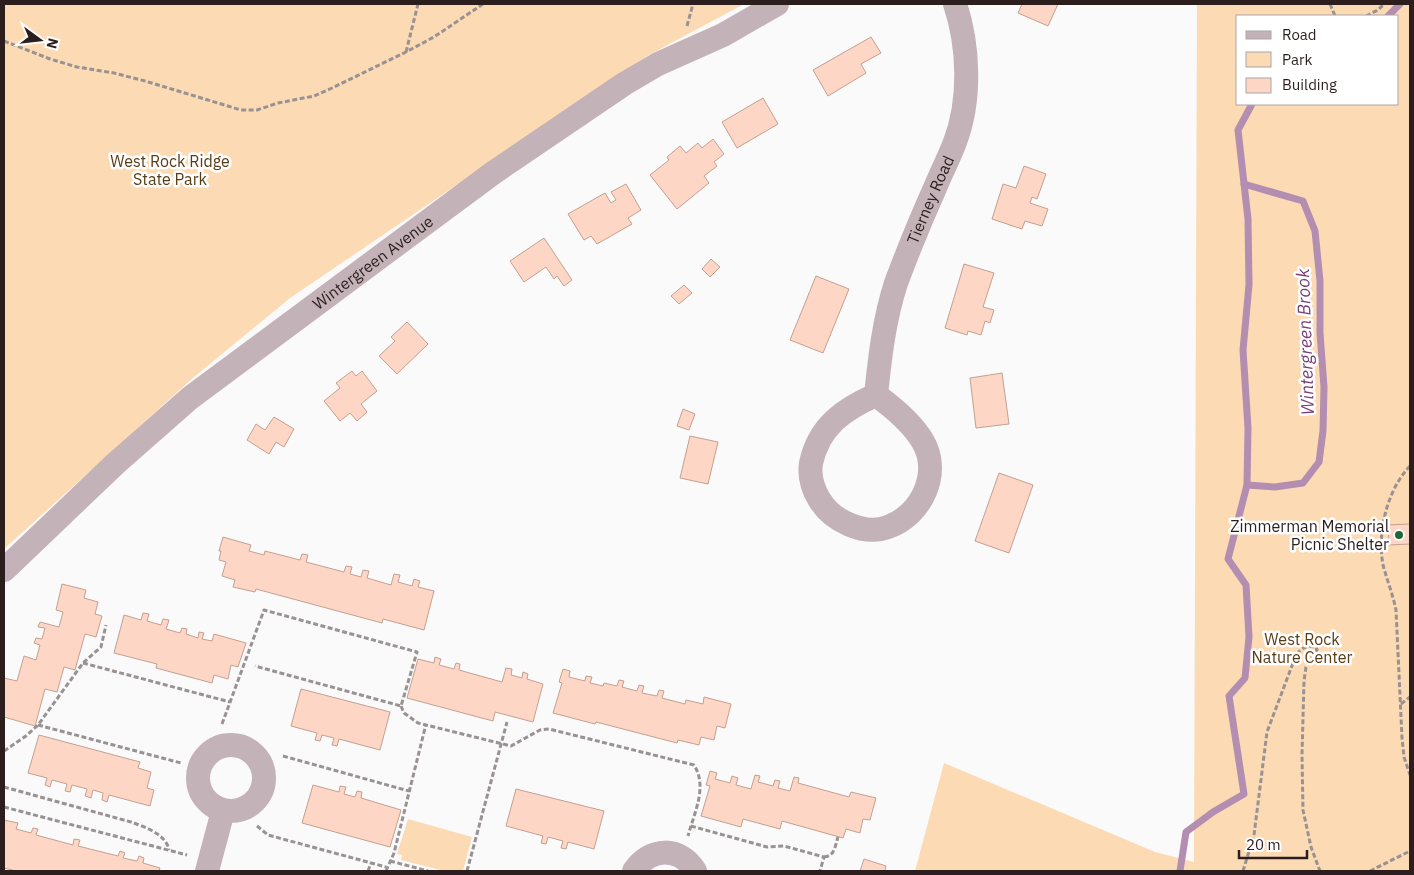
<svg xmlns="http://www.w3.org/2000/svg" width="1414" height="875" font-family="'IBM Plex Sans',sans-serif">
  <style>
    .green { fill: #fcdab4; fill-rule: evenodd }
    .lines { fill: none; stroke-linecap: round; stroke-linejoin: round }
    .stream { stroke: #b38eb0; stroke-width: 7 }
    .building { fill: #fdd6c5; stroke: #c4a091 }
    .path { stroke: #999292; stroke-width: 3; stroke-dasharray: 5 2.5; stroke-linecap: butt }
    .minor { stroke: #c4b2b9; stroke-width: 24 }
    .poi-dot { fill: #1f6835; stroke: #fff; stroke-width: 2 }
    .labels { text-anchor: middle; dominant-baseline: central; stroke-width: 5; stroke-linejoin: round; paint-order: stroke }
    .park-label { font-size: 16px; fill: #5a3c16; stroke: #fff }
    .street-label { font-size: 16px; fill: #2d1e1e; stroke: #fff }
    .poi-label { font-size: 16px; fill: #2d1e1e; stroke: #fff; text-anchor: end }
    .water-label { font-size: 18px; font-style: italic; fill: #763f79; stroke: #fff }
  </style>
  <rect width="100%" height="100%" fill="#fafafa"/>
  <g class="green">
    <polygon points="4,4 744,4 647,56 290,298 194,377 4,549"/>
    <path d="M1197 4H1410V871H915L944 763 1155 852 1194 862ZM1238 16H1398V104H1238Z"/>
    <polygon points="408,819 472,837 463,871 444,871 401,860 402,855 397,854"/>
  </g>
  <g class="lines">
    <g class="stream">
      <polyline points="1388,16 1400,4"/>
      <polyline points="1244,184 1303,201 1315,231 1320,281 1320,333 1324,387 1323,431 1319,462 1303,483 1275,487 1247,485"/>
      <polyline points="1180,871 1186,832 1213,812 1244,794 1229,696 1245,678 1249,637 1246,585 1228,559 1247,485 1248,428 1243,350 1249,285 1248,219 1238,130 1252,104"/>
    </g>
  </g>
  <g class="building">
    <polygon points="1022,4 1058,4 1048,26 1018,13"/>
    <polygon points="871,37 881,53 861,64 866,73 828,96 813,70"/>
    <polygon points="763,98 778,124 737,148 722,122"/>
    <polygon points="713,139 724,154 714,162 717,166 704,176 709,183 677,209 650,175 669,160 667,157 680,146 686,153 698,143 702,148"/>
    <polygon points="1024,166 1046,174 1037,199 1032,197 1030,203 1048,209 1042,226 1025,221 1022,229 992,219 1003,184 1016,188"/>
    <polygon points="626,184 641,210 628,218 632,224 597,244 591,236 584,240 568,214 605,193 611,203 616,200 611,192"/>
    <polygon points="544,238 572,280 564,286 557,276 554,279 546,267 524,282 510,261"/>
    <polygon points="711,259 720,267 710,277 702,269"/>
    <polygon points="964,264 994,273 983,307 994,310 990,323 985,321 981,335 968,331 967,335 945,328"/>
    <polygon points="816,276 849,289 823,353 790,340"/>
    <polygon points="684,285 692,293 679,304 671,296"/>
    <polygon points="407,322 428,344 397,374 379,356 395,341 391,337"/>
    <polygon points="352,371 356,376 362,371 377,391 361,404 367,412 357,421 350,413 340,421 324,401 340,388 336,383"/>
    <polygon points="1002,373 1009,424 976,428 970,378"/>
    <polygon points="683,409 695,414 689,430 677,426"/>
    <polygon points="274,417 294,429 284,447 276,442 269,454 247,440 256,424 265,430"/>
    <polygon points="690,436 718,442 708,484 680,478"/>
    <polygon points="999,473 1033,485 1009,553 975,541"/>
    <polygon points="1410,524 1410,544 1389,545 1388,525"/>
    <polygon points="223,537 251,545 249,551 264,555 265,551 300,560 302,554 308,555 306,562 344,572 346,566 352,567 350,574 361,577 363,570 369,571 367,578 391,585 394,574 400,575 398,582 412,586 414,579 420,581 418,587 434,591 424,630 383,619 382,623 256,589 255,592 233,587 235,580 222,576 226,562 219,560 221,551 219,551"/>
    <polygon points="62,584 86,590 84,598 98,602 95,614 102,616 96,637 85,634 75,670 64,667 57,692 45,689 35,726 4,717 4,678 17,681 24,656 36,660 40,645 34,643 36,638 42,639 45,628 38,627 40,622 59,627 63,612 56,610"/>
    <polygon points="143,613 149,614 147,621 161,625 163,619 169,620 166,629 180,633 182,628 187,629 186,634 198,638 199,632 204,633 202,639 212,641 214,634 246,643 238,667 231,665 228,679 214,675 212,683 156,668 157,664 114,653 124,615 141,620"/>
    <polygon points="435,657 441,659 439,665 454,669 456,663 460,664 459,670 502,682 506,668 512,669 511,675 522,678 523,672 528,674 527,679 543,684 533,722 495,712 493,721 407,698 418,659 434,663"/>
    <polygon points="563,669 570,671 569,677 585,681 586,676 592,677 590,683 603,686 604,683 617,686 619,680 624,681 622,687 637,691 639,685 644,686 642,693 657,696 659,690 664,691 662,698 685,704 686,700 703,704 704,697 731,704 725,728 717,726 714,740 701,737 699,745 678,740 677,743 596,722 595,724 553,713 562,683 559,682"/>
    <polygon points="301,689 390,712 380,750 339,739 337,746 332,745 334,738 322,735 320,741 315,740 317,733 291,726"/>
    <polygon points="39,735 140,762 138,768 151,772 147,788 154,790 150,806 109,795 107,802 102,800 103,793 93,790 91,798 85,796 87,789 72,785 70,792 65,791 67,784 52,780 50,787 45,785 47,778 28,773"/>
    <polygon points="710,771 717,773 715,779 730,783 732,776 738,778 736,785 751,789 755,775 760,776 758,782 773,786 775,780 780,781 778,788 790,791 794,777 799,778 798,783 849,797 851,792 876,798 870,820 863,819 860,833 846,829 843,838 782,821 780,829 743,819 741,827 701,816 710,786 706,785"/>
    <polygon points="313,785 339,792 340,786 346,787 344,794 355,797 357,791 362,792 361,798 401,810 390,847 302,823"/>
    <polygon points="516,789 604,811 594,849 568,842 566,849 561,848 563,841 548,837 546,844 541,843 543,836 506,826"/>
    <polygon points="4,820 18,823 16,829 31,833 33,828 38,829 36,835 73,845 74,839 80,840 78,846 118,856 120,851 125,853 123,858 137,861 139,856 144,858 143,863 160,868 159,871 16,871 4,868"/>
    <polygon points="864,859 886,866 885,871 860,871"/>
  </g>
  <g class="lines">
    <g class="path">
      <polyline points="1330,4 1335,16"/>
      <polyline points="1366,16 1378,10 1384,4"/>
      <polyline points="687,26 693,4"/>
      <polyline points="4,41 50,59 77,67 114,73 145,81 241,110 257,110 278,103 314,96 332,88 406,52 434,37 483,4"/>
      <polyline points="406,52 418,4"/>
      <path d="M1410 466C1387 490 1377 532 1383 565 1387 580 1393 595 1396 610L1402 738 1404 757 1410 775"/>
      <polyline points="83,663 230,702"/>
      <polyline points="1401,704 1410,697"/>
      <path d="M401 706 404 713 418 723 511 746 540 730 549 729 694 765C708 787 694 813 688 836"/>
      <polyline points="222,724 264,610 417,652 401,706 255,666"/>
      <polyline points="38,725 181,763"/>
      <polyline points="4,751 26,736 38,725 83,663 101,647 106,625"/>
      <polyline points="283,756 409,791"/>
      <path d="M4 787 131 822C145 827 166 834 169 850"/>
      <polyline points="4,807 187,855"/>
      <polyline points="257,826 268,835 386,867"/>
      <polyline points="691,826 767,847 784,846 824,857 820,871"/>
      <path d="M824 857C835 856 835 846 838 837"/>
      <polyline points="390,861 428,871"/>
      <polyline points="368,871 371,863"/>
      <polyline points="386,871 394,853 426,724"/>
      <polyline points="467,871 507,722"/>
      <path d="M1243 871 1254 835 1267 732 1296 655C1302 647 1306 646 1316 647L1317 650 1306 667 1304 681 1302 755 1303 810 1311 847 1320 871"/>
      <polyline points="1370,871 1410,851"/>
    </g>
    <g class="minor">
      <path id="s1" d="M876 395C880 357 884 320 896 283 908 251 921 219 935 188 941 173 949 158 955 142 971 100 969 46 955 4"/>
      <path d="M876 395C894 408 911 422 922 440 942 472 922 515 888 527 864 536 832 521 819 499 813 489 809 476 811 463 819 426 844 409 876 395Z"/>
      <path id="s2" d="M4 570 115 464 190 398 493 173 624 84 658 64 723 35 777 4"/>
      <circle cx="231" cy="778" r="33"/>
      <polyline points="207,871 223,811"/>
      <path d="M634 871C650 847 680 846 695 871"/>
    </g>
  </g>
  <circle class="poi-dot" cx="1399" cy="535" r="5"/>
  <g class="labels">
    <g class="park-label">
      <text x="170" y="161">West Rock Ridge<tspan x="170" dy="18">State Park</tspan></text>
      <text x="1302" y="639">West Rock<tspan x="1302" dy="18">Nature Center</tspan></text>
    </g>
    <g class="street-label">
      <text stroke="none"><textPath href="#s1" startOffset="204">Tierney Road</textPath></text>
      <text stroke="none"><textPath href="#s2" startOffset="481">Wintergreen Avenue</textPath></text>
    </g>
    <g class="poi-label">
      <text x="1389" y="526">Zimmerman Memorial<tspan x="1389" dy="18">Picnic Shelter</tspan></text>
    </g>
    <g class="water-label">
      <text transform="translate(1305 342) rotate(-92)">Wintergreen Brook</text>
    </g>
  </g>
  <rect width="1414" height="875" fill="none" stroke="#2d1e1e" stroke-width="10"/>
  <rect x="1236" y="15" width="162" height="90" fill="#ffffff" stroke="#aba5a5"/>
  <rect x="1246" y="31" width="25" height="8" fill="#c4b2b9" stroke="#aba5a5"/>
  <text x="1282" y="40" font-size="15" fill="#2d1e1e">Road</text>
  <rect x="1246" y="52" width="25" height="15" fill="#fcdab4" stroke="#aba5a5"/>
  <text x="1282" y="65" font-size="15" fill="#2d1e1e">Park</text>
  <rect x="1246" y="78" width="25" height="15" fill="#fdd6c5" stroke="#aba5a5"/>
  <text x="1282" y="90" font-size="15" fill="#2d1e1e">Building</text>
  <g transform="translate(40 40) rotate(105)" stroke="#ffffff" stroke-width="4" paint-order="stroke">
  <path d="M0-4L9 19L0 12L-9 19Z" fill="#2d1e1e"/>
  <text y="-8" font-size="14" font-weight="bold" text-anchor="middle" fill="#2d1e1e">N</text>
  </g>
  <path d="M1239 850v8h68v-8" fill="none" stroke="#2d1e1e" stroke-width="2.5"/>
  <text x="1246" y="850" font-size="15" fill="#2d1e1e" stroke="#ffffff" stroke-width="4" paint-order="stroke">20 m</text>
</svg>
